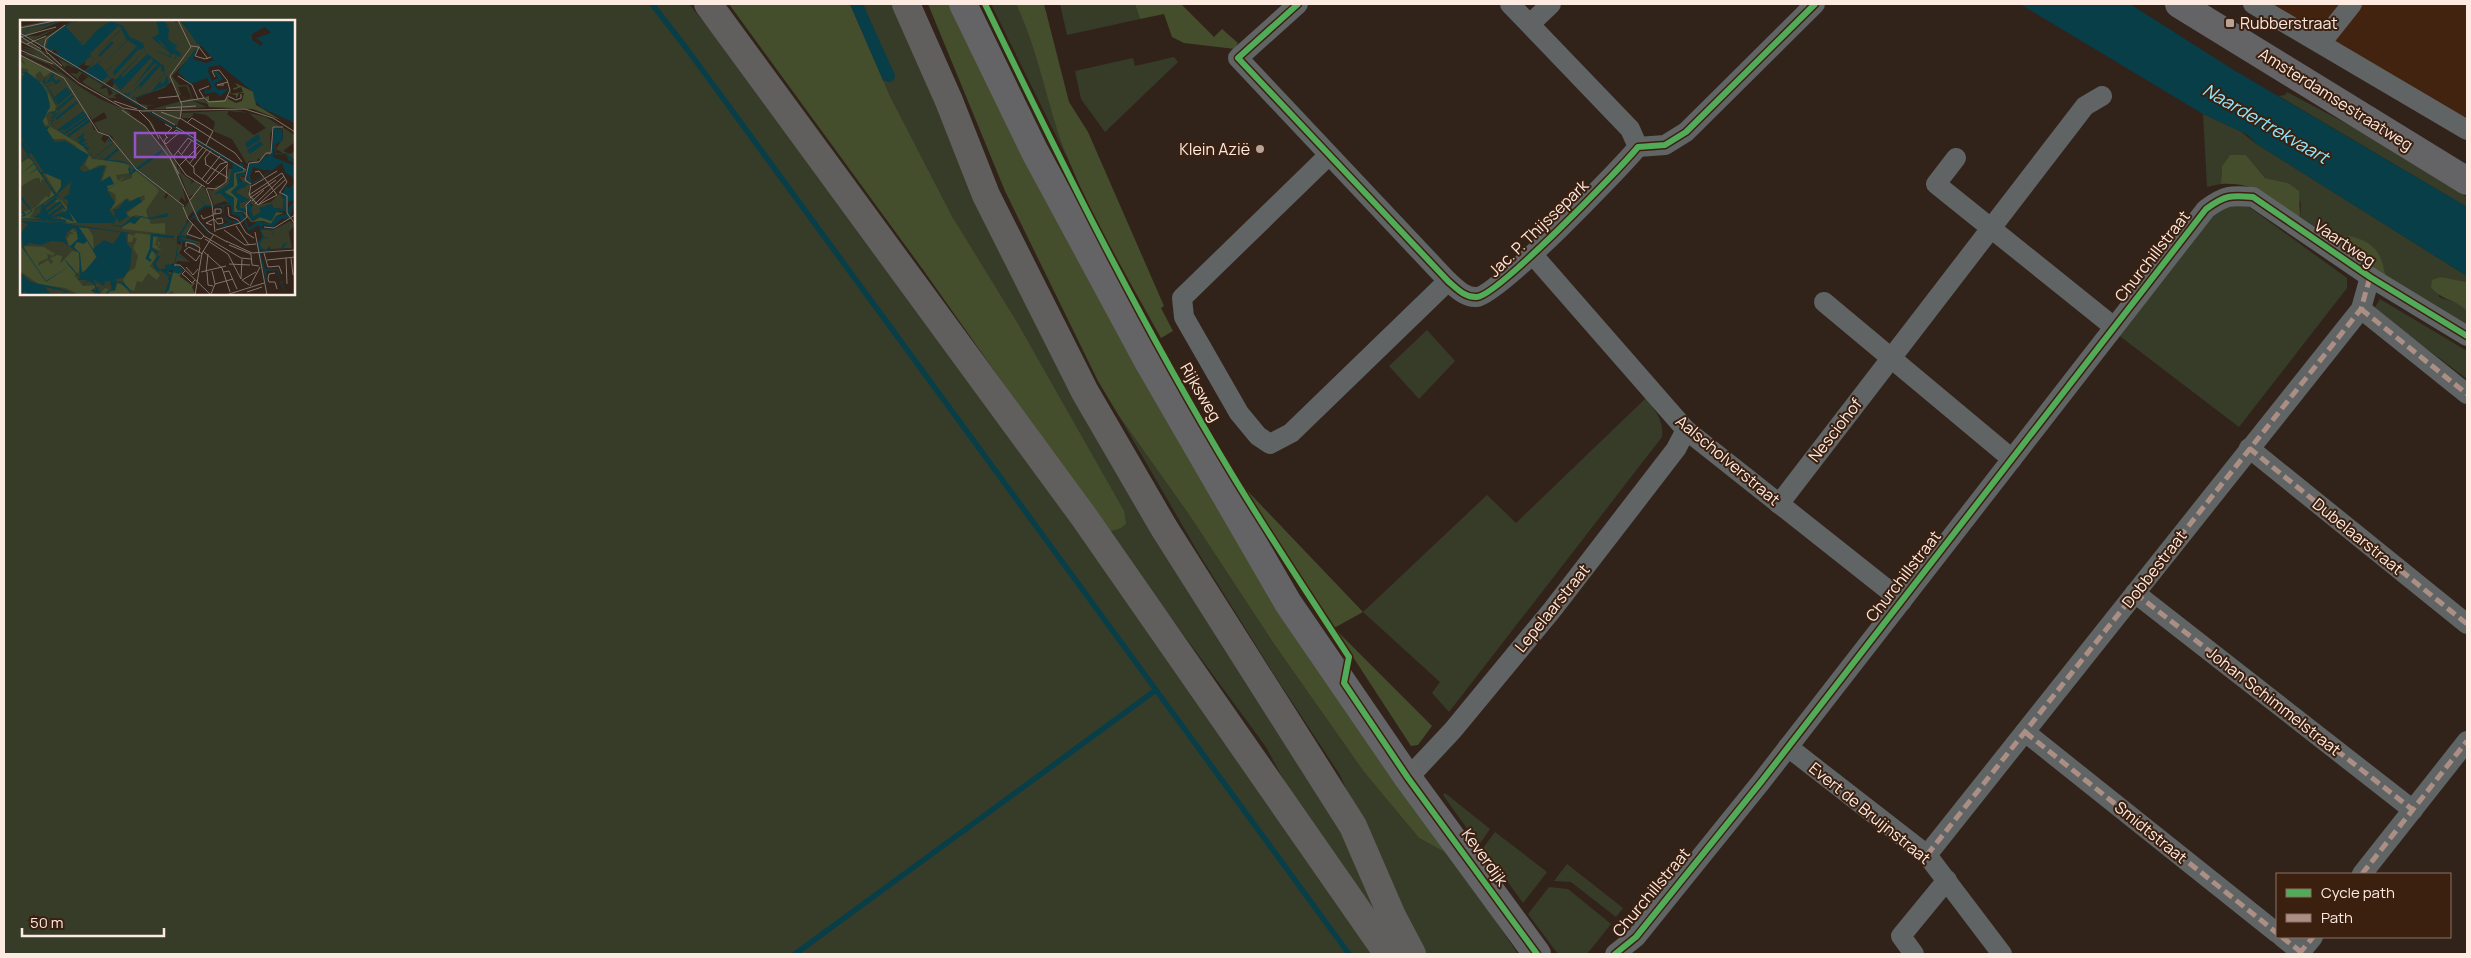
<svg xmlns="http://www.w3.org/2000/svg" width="2471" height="958" font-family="Manrope,sans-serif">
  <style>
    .built { fill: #422310 }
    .green { fill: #373c29; fill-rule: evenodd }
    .forest { fill: #444e2d }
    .water { fill: #083e48 }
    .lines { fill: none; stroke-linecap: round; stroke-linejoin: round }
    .stream { stroke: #083e48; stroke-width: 5.5 }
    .street { stroke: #616465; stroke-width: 20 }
    .secondary { stroke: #646466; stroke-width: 28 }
    .highway { stroke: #615f5e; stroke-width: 28 }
    .quiet { stroke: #ac8f84; stroke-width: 5; stroke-dasharray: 10 5; stroke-linecap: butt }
    .cycleway-casing { stroke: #3b2010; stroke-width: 9 }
    .cycleway { stroke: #51ab58; stroke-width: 6 }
    .poi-dot { fill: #b6a49b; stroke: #3b2010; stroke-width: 2 }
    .labels { text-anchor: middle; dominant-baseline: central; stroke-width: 4; stroke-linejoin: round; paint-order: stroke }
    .poi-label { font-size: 16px; fill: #fdeae0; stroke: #3b2010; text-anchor: start }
    .street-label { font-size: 16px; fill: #fdeae0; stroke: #3b2010 }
    .water-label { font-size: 18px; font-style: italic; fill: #91e8fe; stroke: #3b2010 }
    .inset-river { fill: none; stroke: #083e48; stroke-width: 2.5 }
    .inset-road { fill: none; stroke: #837369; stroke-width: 1 }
    .view { fill: #9552c6; fill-opacity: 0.15; stroke: #9552c6; stroke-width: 2.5 }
    .inset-edge { fill: none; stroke: #fdeae0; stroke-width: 2.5 }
  </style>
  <rect width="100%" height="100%" fill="#31231a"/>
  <polygon class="built" points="2272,4 2467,4 2467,120 2304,22"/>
  <g class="green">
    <path d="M4 4H689L782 117 1380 954H4ZM21 21H294V294H21Z"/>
    <polygon points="863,4 893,4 959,152 1329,801 1393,933 1314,836 1266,747 1108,532 953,218 890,96 883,80 889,82 894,80"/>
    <polygon points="991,4 1016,4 1029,30 1067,158"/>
    <polygon points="1060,4 1135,4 1140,19 1067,35"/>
    <polygon points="1174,57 1178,62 1105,132 1081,99 1075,71 1133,58 1135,66"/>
    <polygon points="2287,92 2351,126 2467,197 2467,207 2279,96 2285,95"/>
    <polygon points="2203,114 2240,131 2255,143 2467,276 2467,282 2440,277 2439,297 2460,304 2467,311 2467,328 2300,219 2301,203 2288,183 2265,178 2246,155 2230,155 2222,166 2221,184 2207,187"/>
    <polygon points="2236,204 2249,207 2347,278 2347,288 2239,427 2117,334 2220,207"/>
    <polygon points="2380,299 2467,351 2467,379 2378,312 2375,307"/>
    <polygon points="1427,330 1455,361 1419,399 1389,366"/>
    <path d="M1646 398C1655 411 1664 420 1662 437L1449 712 1432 693 1440 682 1363 612 1487 495 1516 523Z"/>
    <polygon points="1119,416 1190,516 1274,644 1364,772 1419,838 1452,856 1518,954 1418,954 1340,775 1277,679 1199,554"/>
    <polygon points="1445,793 1490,829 1479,845 1443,795"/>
    <polygon points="1495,832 1547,872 1523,903 1483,848"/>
    <polygon points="1567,864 1623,908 1616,917 1571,882 1554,881"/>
    <polygon points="1549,887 1568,889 1611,924 1587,954 1558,954 1528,914"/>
  </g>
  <g class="forest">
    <polygon points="729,4 850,4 890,96 953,218 1018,324 1124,511 1126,524 1121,528 1108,532 924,271"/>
    <polygon points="928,4 951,4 1452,856 1419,838 1364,772 1274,644 1190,516 1119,416 1098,381 1005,191"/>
    <path d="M1016 4H1044L1069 102 1088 132 1164 306 1161 308 1173 331 1161 338C1129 280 1094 221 1068 159 1047 108 1040 53 1016 4Z"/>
    <polygon points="1135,4 1181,4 1214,37 1222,29 1238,43 1235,49 1184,43 1172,37 1164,14 1140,19"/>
    <path d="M2230 155H2246L2265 178 2288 183 2299 191 2300 219C2272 199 2258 182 2221 184L2222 166Z"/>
    <path d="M2349 236C2376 242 2382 254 2386 280L2327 239Z"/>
    <path d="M2441 277 2467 282V311C2454 298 2442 301 2431 287L2432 280Z"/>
    <polygon points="1239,482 1363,612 1334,628 1432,726 1418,745 1411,746"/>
  </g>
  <g class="water">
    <polygon points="850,4 863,4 895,75 894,80 889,82 883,80"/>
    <polygon points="2020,4 2130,4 2232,69 2467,207 2467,276 2255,143 2248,135 2203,114"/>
  </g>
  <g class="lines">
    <g class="stream">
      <polyline points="652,4 687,49 1156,690"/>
      <polyline points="795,954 1156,690 1349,954"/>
    </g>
    <g class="street">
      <path d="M1298 4 1238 58 1448 281C1456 288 1465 298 1477 297 1498 295 1620 169 1638 147L1665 145 1686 132 1815 4"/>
      <polyline points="1510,4 1630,129 1638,147"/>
      <polyline points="2253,4 2467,130"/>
      <polyline points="1530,24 1551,4"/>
      <polyline points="2321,43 2352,4"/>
      <polyline points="1328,156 1182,298 1184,317 1239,413 1258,436 1270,444 1291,433 1448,281"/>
      <polyline points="1956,158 1936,184 2114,327"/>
      <polyline points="1533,255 1686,430 1902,601"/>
      <polyline points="1824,302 2012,459"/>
      <polyline points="2361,309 2467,394"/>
      <polyline points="2249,448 2467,624"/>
      <polyline points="1779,504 2085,106 2102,96"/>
      <polyline points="2135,593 2413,810"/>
      <polyline points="2025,732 2277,933"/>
      <polyline points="1788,747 1927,855 2002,954"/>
      <polyline points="1408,778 1453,730 1552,610 1676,449 1686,430"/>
      <polyline points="1927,855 2361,309 2370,277"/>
      <polyline points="2362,874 2467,741"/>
      <polyline points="2282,937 2301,952"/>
      <path d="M1615 954 1636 937 1761 782 2206 209C2225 195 2231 195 2253 197L2370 277 2467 336"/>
      <polyline points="1914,954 1901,936 1947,880"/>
      <polyline points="2299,954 2313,937"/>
    </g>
    <g class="secondary">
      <polyline points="963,4 1035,152 1149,363 1288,603 1408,778 1537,954"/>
      <polyline points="2179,4 2467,181"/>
    </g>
    <g class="highway">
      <polyline points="708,4 1084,517 1388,954"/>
      <polyline points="906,4 949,101 986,195 1085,392 1164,528 1353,826 1392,916 1412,954"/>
    </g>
    <g class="quiet">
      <polyline points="2361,309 2467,394"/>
      <polyline points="2249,448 2467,624"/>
      <polyline points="2135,593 2413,810"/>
      <polyline points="2025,732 2277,933"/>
      <polyline points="1927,855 2361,309 2370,277"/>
      <polyline points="2362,874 2467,741"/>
      <polyline points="2282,937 2301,952"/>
      <polyline points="2299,954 2313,937"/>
    </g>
    <g class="cycleway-casing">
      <g id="cycleway">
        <path d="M985 4C1062 164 1141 324 1233 476 1270 537 1310 597 1349 657L1344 683 1408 778 1537 954"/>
        <path d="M1298 4 1238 58 1448 281C1456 288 1465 298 1477 297 1498 295 1620 169 1638 147L1665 145 1686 132 1815 4"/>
        <path d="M1615 954 1636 937 1761 782 2206 209C2225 195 2231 195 2253 197L2370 277 2467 336"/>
      </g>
    </g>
    <use href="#cycleway" class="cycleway"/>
  </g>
  <g class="poi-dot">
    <rect x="2225" y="18" width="10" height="10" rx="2.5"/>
    <circle cx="1260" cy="149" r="5"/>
  </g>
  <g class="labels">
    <g class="poi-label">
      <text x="2240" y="23">Rubberstraat</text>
      <text x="1250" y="149" text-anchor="end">Klein Azië</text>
    </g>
    <g class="street-label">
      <text transform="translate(2336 99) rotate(32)">Amsterdamsestraatweg</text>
      <text transform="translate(1538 228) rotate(-44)">Jac. P. Thijssepark</text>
      <text transform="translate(2345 243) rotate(34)">Vaartweg</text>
      <text transform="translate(2152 256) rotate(-52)">Churchillstraat</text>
      <text transform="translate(1201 392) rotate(60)">Rijksweg</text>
      <text transform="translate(1835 430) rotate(-52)">Nesciohof</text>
      <text transform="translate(1728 460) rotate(40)">Aalscholverstraat</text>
      <text transform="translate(2358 536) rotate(39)">Dubelaarstraat</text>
      <text transform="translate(2154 569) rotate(-52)">Dobbestraat</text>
      <text transform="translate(1903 576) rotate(-52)">Churchillstraat</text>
      <text transform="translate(1552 608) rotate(-51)">Lepelaarstraat</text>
      <text transform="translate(2274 701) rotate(38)">Johan Schimmelstraat</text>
      <text transform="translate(1870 813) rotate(39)">Evert de Bruijnstraat</text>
      <text transform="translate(2151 832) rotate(39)">Smidtstraat</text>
      <text transform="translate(1485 857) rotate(54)">Keverdijk</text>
      <text transform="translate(1651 892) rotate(-50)">Churchillstraat</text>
    </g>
    <g class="water-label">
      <text transform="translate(2266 123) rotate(30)">Naardertrekvaart</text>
    </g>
  </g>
  <g transform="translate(20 20)">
    <rect width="275" height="275" fill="#31231a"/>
    <path d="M34 0H44L6 16H17L39 7 14 20 16 22 54 0H57L53 3 60 0H154L156 3 160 0 181 26 152 56 159 65H168L173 79H184L189 84 188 87V84L171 80 187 87 163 89V85L161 84 162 93 215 90 246 97 275 115V122L263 131 270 134 275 131V140L256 129 263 118V110L260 106 253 107 250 115 251 136 246 134 239 143 241 140 238 138 237 142 229 141 227 144 212 119 193 111 195 102 186 95 174 93 171 98H162L161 93 157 106 132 92 161 91V89H133L172 78 166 66 158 67 162 77 167 78H163L161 75 156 76 158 73 151 62 144 68 115 78 119 84 134 86H127L128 90 86 65 92 68 95 60 92 58 85 64 64 51 70 46 64 45 66 41 58 47 63 51 41 38 49 34 58 23 45 34 35 30 40 23 32 32 40 37 0 13V6ZM209 91 229 93 246 108 234 115 207 94ZM3 18 34 38 47 52 28 35 22 32 56 61 89 81 59 64 40 49 19 36 62 68 80 79 108 91 112 95 105 92 124 105 142 126 128 100 120 93 112 92 120 93 129 100 122 93 129 99 134 106 141 124 154 135 151 134V138L156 142 158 151 159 146 161 153 172 161 170 164 175 161 185 169 192 186 183 187 175 194 173 191 168 197 166 205 169 201 172 204 166 217 157 216V224L161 225V217L180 222V228L162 221V228L159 233 170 242 157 241 155 251 154 243 143 250 158 254 164 249 160 256 172 265 171 275H142V271L141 275H0V34L41 54 28 44 0 33 16 35 0 28 17 32 0 26 19 30 0 21ZM84 92 87 98 74 103 80 112 92 116 94 121 89 117 85 123 81 119 84 114 79 113 76 109 74 110 68 94 72 100ZM159 152 169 177 174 174 165 187 148 175 146 179 144 177 147 172 159 182 161 177 166 182ZM38 38 57 49 47 45 44 48 50 53 57 54 59 51 83 65 80 69 87 68 89 76 93 73 89 68 98 73 94 76 97 78H88L65 64 62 62 68 57 62 53 58 58 60 61 45 49ZM209 149H212L209 164 199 172 209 179 210 184 205 181 194 185 188 169 193 171 196 166 205 164ZM219 156 224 157 231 165 228 171 239 185 251 182 260 173 264 179 263 189 253 188 252 184 240 188 241 192 233 197 230 188 233 186 230 181 226 190 219 188 220 183 229 180 215 172 223 166 226 169ZM270 201 275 205 269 212 268 208 272 228 250 229 249 226 247 230 240 229 239 222 243 216 240 210H253Z" fill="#373c29" fill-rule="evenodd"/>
    <path d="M0 36 31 52 24 57 20 51 15 55 18 62 7 53 3 55 1 53H8V49L0 48V41L6 45ZM22 62 36 86 34 94 29 92 26 96 29 106 62 125 72 139 102 142 108 145 115 150 110 146 111 153 96 155 98 161 105 156 100 162 112 158V154L116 151 137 168 139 171 126 190 131 204 145 203V214L103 209 102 207 110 202 112 204 121 197 127 198 116 195 110 197 106 194 125 179 124 175 111 181 107 178 91 190 96 180 95 174 80 166 87 146 79 145 70 150 65 145 69 135 56 130V126L45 119H33L27 111 28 106 25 107 23 100 30 84 23 64 18 63ZM215 63 234 72 236 85 261 100 233 89 189 87 185 77 189 76V81L204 80 209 76 208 79 216 83 222 81 224 73H219L216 79V75L210 74 211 70V74L223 72 221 67 214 70 213 68 218 67ZM7 139H11L25 161 22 159 20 163V158H15L0 167V144ZM223 148 226 152 216 154 218 165 211 172 218 179 216 188 225 192 233 201 240 197 252 200 256 192 264 193 256 196 251 204 243 201 231 202 223 192H214V178L204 172 213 166 214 153ZM24 152 41 160V167L37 174ZM31 171 35 175 16 188 10 197 23 200 0 198V193L15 188 26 176 29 178ZM37 175 58 201V204L30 201 36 197 35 199 41 200V194L45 197 43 189 46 190 41 182H34ZM58 207 68 208 73 216 74 229 84 221 86 224 79 233 73 230 76 237 68 249 62 252 60 243 59 252 54 255 63 266 79 265 71 270 75 275H60L45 268 18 264 0 251V225L8 236 4 226 24 227 35 234 31 237 32 235 27 234 28 238 19 242 18 246 28 240 31 244 33 242 30 238 37 235 42 236 40 244 52 231 58 232 49 226 47 219 50 214H54L50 211 56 208 53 211 55 212ZM108 213 113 216 116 213 131 215V226L132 216H138L135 225 139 226 137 221 140 223 139 226 137 227 143 231 131 227 136 237 130 246 140 255 137 260 128 253 122 262 117 261 114 271 107 269 103 260 108 252 115 248 118 236 113 228 117 219 114 217 112 222H108ZM154 251 161 253 159 256 171 265 173 262 175 263 172 267 175 274 156 275 152 271 145 275ZM102 263 111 275 81 273 85 268 95 271 97 264Z" fill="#444e2d"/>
    <path d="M43 0 27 5 9 8 4 14 26 27 29 18 45 6 56 0 46 7 60 22 65 21 60 23 63 26 78 9 91 1 103 6 110 17 123 23 125 32 144 46 145 53 127 72 145 52 142 51 121 75 131 72 146 54 140 62 143 64 147 55 149 63 147 65 113 80 105 75 103 73H107L106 76 111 71 108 77 137 44 135 43 113 67 133 41 111 65 133 41 131 38 101 70 102 72 88 56 82 61 86 64 64 51 75 41 73 39 67 44 73 39 71 36 58 47 63 51 33 32 36 34 37 30H30L3 14 8 8ZM98 6 102 8 73 37 102 9 103 13 94 22 103 13 105 17 93 29 105 17 107 20 81 46 78 44 82 40 65 51 75 41 70 34ZM108 20 110 22 95 38 110 22 113 24 100 38 113 24 117 26 90 55 93 52 94 56 118 30 124 28V31L94 61 86 53 100 38 86 52 81 46ZM124 31 127 34 117 44 103 57 101 56ZM141 45V52L120 76 113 80 115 75 111 79 108 77 119 66 121 68 116 73ZM136 0H142L148 5 146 7 149 8 148 19 157 26 156 28 150 24 161 34 160 37 150 31 138 19 141 25 146 28 157 36 156 38 153 41 156 36 154 34 150 35 152 38 139 32 135 35 139 31 149 36 150 33 132 18 139 14ZM161 0H275V103L242 88 235 81 233 72 200 45 189 47 188 51 192 61 198 58 194 52 197 51 203 59 194 64 198 70 209 69 200 76 195 72 184 74 186 68 188 71 192 68 187 58 171 64 162 56 158 52 177 27 173 39 186 43 194 40 179 23 178 25ZM245 7 251 13 236 18 243 23 241 26 232 20V14ZM0 14 220 146V143L228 147 231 143H240L246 135 251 136 254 108 262 109 263 120 256 124V133H267L275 142 269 141 266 134 255 135 254 120 253 137 275 146V159L265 152 262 143 233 164 226 160 228 148 223 145V151L214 153V166L204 172 214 178V192L223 193 229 208 238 201 251 204 256 196 267 194 269 187 275 182 269 198 261 199 253 207 244 205 240 208 253 209 266 203 258 207 265 215 258 207 252 210 254 217 251 210H241L244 217 249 219 244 218 239 224 244 230 261 229 263 224 268 222 262 229 275 228 245 231 240 230 245 249H258L260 261H266L262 262 266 275 260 261 257 250 246 251 247 265 237 224 242 217 239 205 228 211 224 199 220 201V197L212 194 211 185 204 186V195L208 200 219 202 217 204 212 202 206 206 197 207 210 202 206 200 204 196 202 186 185 187 175 195 189 213 187 216 188 213 174 197 170 200 161 215 172 217 159 218 181 224 158 221 157 234 172 244 157 235 155 247 159 245 163 250 159 254 153 252 149 270 144 275 153 249 146 252 145 245 151 244 154 247 159 214 169 200 176 193 170 181 176 192 181 188 173 181 181 188 185 185 176 176 186 185H190L180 173 191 186 210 184 201 173 194 174 209 164 213 144ZM233 147 243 150H251L232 163 230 156ZM0 52H7L19 61 27 72 30 87 25 96 29 92 35 91 30 101 33 94 29 92 22 101 25 106 30 103 25 107 30 106 27 110 35 122 45 121 69 135 59 149 64 152 85 145 80 162 90 156 95 163 90 156 94 164 87 166 88 169 110 155 108 149 110 146 111 153 113 152 112 151 113 149 116 151 87 170 95 183 89 190 95 198 94 189H98L106 179 109 182 119 177 122 182 105 192 108 196 100 202 96 198 94 204 90 202 92 205 102 206 113 196 117 198 121 196 128 198 127 190 129 198 149 193 147 197 129 199 121 197 115 204 110 202 102 207 93 206 90 203H41L110 213 106 215 107 224 112 229 110 248 104 257 94 260 104 263 113 273 97 261 95 270 90 271 87 274 84 275 89 270 92 269 90 261 81 262H85L84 266 73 259 81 275 71 270H76L74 264 68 261 63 266 67 260H57L60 258 49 246 26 262 0 224 3 227 1 213 8 204 0 201 41 203 0 198 23 199 14 197 20 193 22 185 5 196 0 197 4 194 0 192H4L6 195 11 191 1 179 0 174 12 191 35 175 17 149 8 155 17 148 14 144 0 154 1 162 0 165V154L14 143 8 136 0 142 8 135 1 126 0 129V122L21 153 23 151 0 116V63L4 54ZM24 153 41 160V167L36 174 22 154ZM51 162 49 174 43 178 48 180 47 191 36 175 42 181 37 174ZM36 176 46 191 30 197 23 184ZM49 191 58 204 24 200 39 196 54 202ZM59 207 99 212 101 213 93 224 84 220 73 229ZM53 208 56 209 58 219 49 227 45 218 47 212ZM32 221 43 222 59 233 60 257 43 237 49 246 26 261 3 227 10 223 21 225ZM67 221 77 237 62 254 60 233 54 227 57 222 64 224ZM26 57 25 64 30 58 32 61 25 64 27 66 34 63 27 67 29 68 33 75 35 80 36 86 37 88 35 94 40 91 31 101 36 99 32 102 35 107 42 102 35 107 52 119 63 111 52 119 60 124 58 121 62 118 55 120 65 112 63 118 66 120 78 111 61 124 68 123 64 126 70 127 67 130 70 134 73 133 70 135 73 138 94 122 88 121 89 117 94 123 74 138 79 139 86 134 80 139 102 141 109 144 111 145 107 140 145 172 109 144 73 138 64 127 42 113 35 107 31 102V101L37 88 29 69 22 62ZM225 152V156H219L220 161 229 164 215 172 229 180 220 183V188H225V192L217 190 218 179 211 172 218 165 216 155ZM275 163V180L268 182 267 177 266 191 256 192 251 201 240 197 231 201 226 185 230 181 233 197 241 192 240 188 252 184 253 188 263 189 264 179 261 177 266 166 269 168ZM0 253 11 262 42 269 50 273 55 274 57 275 45 272 43 275 44 271 25 267 30 273H32L40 275H7L5 271 0 275Z" fill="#083e48" fill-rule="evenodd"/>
    <path class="inset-river" d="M79 36 93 22M34 54 31 57 36 63 40 60M35 78 47 68M36 81 49 70M37 84 51 72M37 90 53 76M36 99 57 82M39 110 64 92M43 110 67 94M45 113 67 98M48 116 70 100M0 120 10 134M226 124 239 115M226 126 239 117M227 127 240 118M228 131 241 122M229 133 242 124M85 140 98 129M117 149 142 131M24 188 37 178M27 192 40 182M29 196 43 186M28 199 46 201M131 228 132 215 154 217M139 236 134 244 139 251M131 241 127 238 131 229 138 233M141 249 150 256 149 260"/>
    <path class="inset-road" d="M158 0 171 27 150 56 162 85 160 99M0 8 38 0M0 13 127 89M0 16 21 29M0 17 36 7M0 21 20 31 59 63 103 88 122 91 225 89 253 98 275 112M7 24 26 16M171 26 179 27 188 39M179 27 175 36 185 39 191 37M0 30 33 44M28 33 42 46M28 34 24 27 26 19 45 5M0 35 44 58 78 112 89 116 116 149 164 186M158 56 172 65 178 79M204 65H197L208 62M208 76 216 80 221 78V74M138 78 159 76M184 78 179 70 189 66M94 81 117 89M160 82 184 78 189 82 205 81 210 70 207 60 199 50 192 51 195 57M146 88 176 86M102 90 125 106 150 138M119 91 130 102 139 119M132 92 155 105M141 92 160 99M160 98 215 133 222 142M167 103 172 98 193 111 186 125M145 104 152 108 145 115 148 118M156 107 226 150M139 115 153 137M147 117 144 121 146 124 160 112 156 110 152 114M158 131 174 148V153L188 164M162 134 172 120M169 144 183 127M185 144 208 158M186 145 185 138 191 131M159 146 180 125M173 147 187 129M159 154 150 138 179 201 189 212 207 222M182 159 200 136M186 162 200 144 207 142M188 164 208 144M231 164 225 160 229 143 239 142 246 133H251L253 107H263M231 165 229 175 238 185 257 175 239 151 235 152M232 166 257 151M185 167 166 155 153 137 168 118 208 143M186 168 192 184 195 212M187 168 196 169 206 162 207 145M259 172 267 176V193L275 204M229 175 262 153 267 162 260 172M230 178 256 160M170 180 182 165M232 181 244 170M235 184 264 156M239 184 266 159M163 187 168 199 184 216 221 238 231 239M208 187 209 196 218 200 226 213 234 218M193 194H195L201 193V189H195V194M181 195 183 199 193 195M194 199 198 204 203 203 202 198 196 199M173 204 167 214 181 219 184 216M192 205 186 203 194 199M216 206 229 225M244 207 254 208 275 195M196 210 220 203 227 197 226 185 231 180M204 210 225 225 236 224M235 212 247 275M185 219 208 234 221 259M206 221 232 233 275 230M209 225 231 234M166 227V222L174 224 180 228 179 233M183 231 202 248 210 272M244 233 248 247 259 246 262 254M231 234 232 245 239 246M180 235 176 241 164 231 169 227 183 234M266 238 267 264M271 238 273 255M247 240 275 237M209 244 230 245M154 245H160L191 275M166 247 173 255 178 249M165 251 162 254 166 257 172 263 175 260M181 252 206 246M186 252 188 234M187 252 188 265 193 266M204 252 209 251 217 269M255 253 249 254 248 259 249 262H255L257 269M221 259 222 239M195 264 213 259M229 265 222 260 236 252M230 266 240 247M227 272 242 267M191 274 195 264 192 251M175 275 182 233 194 214M206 275 244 263"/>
    <path class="view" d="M115 113H175V137H115Z"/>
    <rect width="275" height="275" class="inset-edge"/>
  </g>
  <rect width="2471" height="958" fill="none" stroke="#fdeae0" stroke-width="10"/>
  <rect x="2276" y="873" width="175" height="65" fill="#3b2010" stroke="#897163"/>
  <rect x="2286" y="889" width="25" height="8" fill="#51ab58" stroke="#897163"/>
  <text x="2321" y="898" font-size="15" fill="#fdeae0">Cycle path</text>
  <rect x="2286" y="914" width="25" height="8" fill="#ac8f84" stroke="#897163"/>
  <text x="2321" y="923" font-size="15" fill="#fdeae0">Path</text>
  <path d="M22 928v8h142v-8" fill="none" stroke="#fdeae0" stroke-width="2.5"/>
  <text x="30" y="928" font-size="15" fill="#fdeae0" stroke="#3b2010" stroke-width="4" paint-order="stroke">50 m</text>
</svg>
